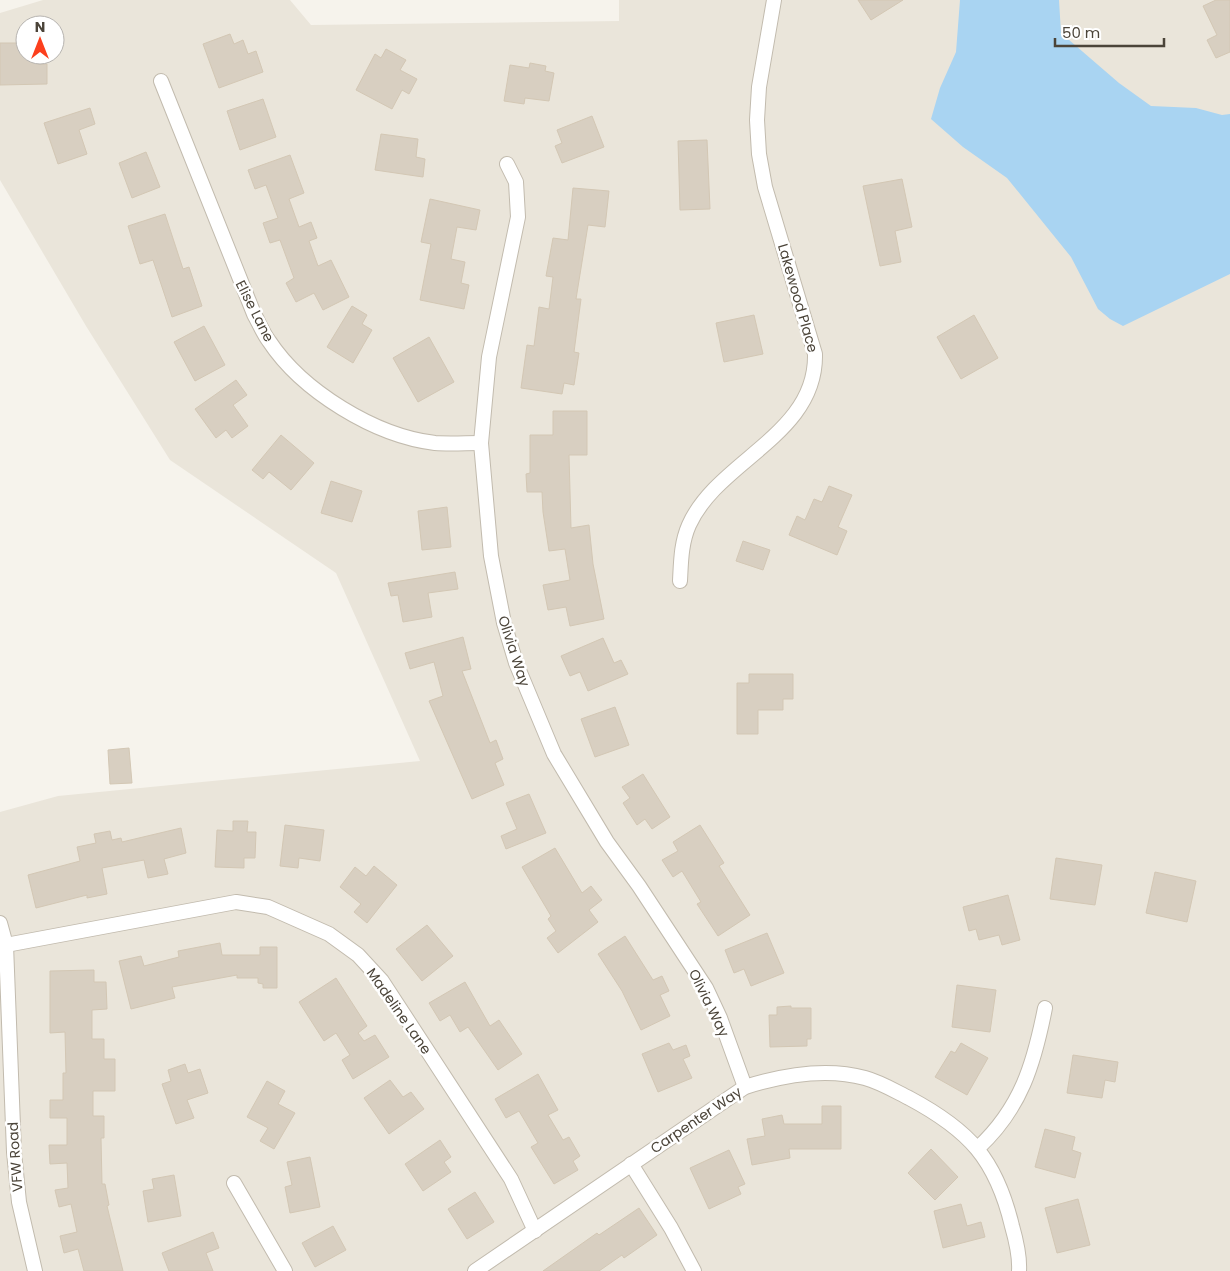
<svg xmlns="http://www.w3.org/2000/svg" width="1230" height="1271" font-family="Poppins,sans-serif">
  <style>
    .residential { fill: #eae5da; fill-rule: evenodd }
    .water { fill: #a9d4f2 }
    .building { fill: #d8cfc1; stroke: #d3c7b4 }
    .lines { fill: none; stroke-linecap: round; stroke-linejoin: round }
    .minor-casing { stroke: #c2bbae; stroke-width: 16 }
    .minor { stroke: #fff; stroke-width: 14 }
    .labels { text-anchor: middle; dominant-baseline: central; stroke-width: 5; stroke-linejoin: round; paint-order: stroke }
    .street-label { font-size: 14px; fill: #4b4439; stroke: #fff }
  </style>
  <rect width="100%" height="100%" fill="#f6f3ec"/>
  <path class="residential" d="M43 0H290L311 25 619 21V0H1230V1271H0V812L58 796 420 761 336 573 170 460 86 326 0 180V13ZM25 25H55V55H25Z"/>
  <polygon class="water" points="960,0 1059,0 1061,33 1119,83 1151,106 1196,108 1222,115 1230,114 1230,274 1123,326 1110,319 1098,309 1071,257 1007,178 963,147 931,119 940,88 956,52"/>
  <g class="building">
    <polygon points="858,0 903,0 871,20"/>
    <polygon points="1216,0 1230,0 1230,52 1216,58 1207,40 1217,35 1203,6"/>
    <polygon points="230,34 234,44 243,40 248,54 256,51 263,72 219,88 203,44"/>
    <polygon points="0,43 25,43 25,55 37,55 38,64 47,64 47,84 0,85"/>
    <polygon points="386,49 406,60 400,70 417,79 409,94 402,90 392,109 356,90 375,54 381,58"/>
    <polygon points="530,63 546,66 545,71 554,73 549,101 525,98 524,104 504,101 510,65 529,68"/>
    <polygon points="263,99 276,137 240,150 227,111"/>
    <polygon points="90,108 95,124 79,130 87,154 58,164 44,123"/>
    <polygon points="592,116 604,147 562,163 555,146 562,143 557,130"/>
    <polygon points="381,134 418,139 416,157 425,159 423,177 375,170"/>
    <polygon points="707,140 710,209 680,210 678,141"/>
    <polygon points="146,152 160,187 132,198 119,163"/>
    <polygon points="290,155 304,193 289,199 299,227 311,222 317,238 309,241 318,266 331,260 349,297 323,310 314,293 296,302 286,283 294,278 280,240 270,243 263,223 278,218 266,185 255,189 248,170"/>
    <polygon points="902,179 912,227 895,231 901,262 880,266 863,186"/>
    <polygon points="573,188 609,191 605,227 588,225 576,299 581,299 574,352 579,353 574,385 564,383 562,394 521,388 527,345 534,346 539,307 549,309 553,277 546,276 553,238 568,240"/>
    <polygon points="430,199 480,210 476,230 457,227 451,259 465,262 461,283 469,285 464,309 420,300 431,244 421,242"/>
    <polygon points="165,214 183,269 189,267 202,306 172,317 153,260 140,264 128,226"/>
    <polygon points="352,306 367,315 362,324 372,330 353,363 327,347"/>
    <polygon points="754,315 763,354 724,362 716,323"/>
    <polygon points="974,315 998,358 961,379 937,337"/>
    <polygon points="204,326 225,365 195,381 174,342"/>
    <polygon points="429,337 454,382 418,402 393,358"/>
    <polygon points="236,380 247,395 233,405 248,426 232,438 226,430 216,438 195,409"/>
    <polygon points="553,411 587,411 587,455 569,455 571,528 589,525 593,564 604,619 570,626 566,607 548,610 543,585 570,580 565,549 549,551 543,512 542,492 527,492 526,474 530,473 530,435 553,435"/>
    <polygon points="281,435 314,463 291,490 269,472 263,479 252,470"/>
    <polygon points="331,481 362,491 352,522 321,513"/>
    <polygon points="829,486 852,495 838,527 847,531 837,555 789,535 797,516 805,520 814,499 822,502"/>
    <polygon points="447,507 451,547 422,550 418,511"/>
    <polygon points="743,541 770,550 763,570 736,561"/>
    <polygon points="455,572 458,589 428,593 432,617 403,622 398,595 391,596 388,583"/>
    <polygon points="463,637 471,669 462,671 490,743 496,740 503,759 495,763 504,785 472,799 429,701 443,696 434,662 410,669 405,653"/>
    <polygon points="603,638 614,663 621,660 628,674 588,691 580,672 570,676 561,656"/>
    <polygon points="749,674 793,674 793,699 783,699 783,710 758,710 758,734 737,734 737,683 749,683"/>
    <polygon points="615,707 629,745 595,757 581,719"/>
    <polygon points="129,748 132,783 110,784 108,750"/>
    <polygon points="643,774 670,817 652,829 645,819 637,825 623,803 630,798 622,787"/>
    <polygon points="529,794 546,833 506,849 501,836 517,829 506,803"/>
    <polygon points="233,821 248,821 247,832 256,832 255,858 244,858 244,868 215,867 217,830 233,831"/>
    <polygon points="285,825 324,830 320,861 299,858 298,868 280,866"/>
    <polygon points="700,825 724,863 719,866 750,915 718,936 697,904 701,902 682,871 673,877 662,860 678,851 673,842"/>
    <polygon points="181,828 186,853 164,859 168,874 148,878 144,860 102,868 107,894 87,898 87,895 36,908 28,875 80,861 77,847 96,843 94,834 110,831 112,840 121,838 122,842"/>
    <polygon points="555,848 582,893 591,886 602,900 589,910 598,922 558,953 547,938 556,931 548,919 551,916 522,867"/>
    <polygon points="1056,858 1102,865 1095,905 1050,899"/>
    <polygon points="374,866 397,885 367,923 354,912 361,904 340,887 355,867 366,876"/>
    <polygon points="1155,872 1196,881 1187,922 1146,913"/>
    <polygon points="1008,895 1020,940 1002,945 999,935 979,940 976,929 969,931 963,907"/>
    <polygon points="427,925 453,956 422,981 396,949"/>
    <polygon points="767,933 784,973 751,986 744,969 734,973 725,950"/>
    <polygon points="625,936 653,980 662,976 669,991 660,995 670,1016 641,1030 622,991 598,954"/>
    <polygon points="220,943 222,955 260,955 260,947 277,947 277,988 263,988 263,984 258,983 258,978 237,978 237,975 172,987 175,998 131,1009 119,961 141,956 144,966 179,957 178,951"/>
    <polygon points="94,970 94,982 106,982 107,1009 92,1010 92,1039 104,1039 104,1059 115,1059 115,1091 93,1091 93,1116 104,1116 104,1138 101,1138 102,1184 105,1184 109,1205 107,1206 123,1271 84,1271 78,1249 64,1253 60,1236 77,1232 71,1204 59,1207 55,1190 68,1188 67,1163 50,1164 49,1145 67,1145 67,1118 50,1118 50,1100 63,1100 63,1073 66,1073 65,1032 50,1033 50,971"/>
    <polygon points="336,978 367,1026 358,1033 364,1041 375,1035 389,1057 353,1079 342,1060 350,1055 336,1033 324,1041 299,1002"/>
    <polygon points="465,982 490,1026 499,1020 522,1054 498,1070 468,1027 460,1032 450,1015 440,1021 429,1003"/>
    <polygon points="957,985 996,990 990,1032 952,1027"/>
    <polygon points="791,1006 791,1008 811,1008 811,1039 807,1039 807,1046 770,1047 769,1015 777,1015 777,1007"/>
    <polygon points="669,1043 673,1050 686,1045 690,1056 683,1059 692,1078 658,1092 642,1054"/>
    <polygon points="961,1043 988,1058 967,1095 935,1077 951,1051 955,1053"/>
    <polygon points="1073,1055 1118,1062 1115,1082 1105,1080 1102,1098 1067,1093"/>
    <polygon points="185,1064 188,1073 200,1069 208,1093 187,1100 194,1118 176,1124 162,1084 171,1081 168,1070"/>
    <polygon points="538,1074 558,1110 548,1115 563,1140 569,1137 580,1156 573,1161 578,1170 554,1184 531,1147 538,1143 519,1111 506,1118 495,1099"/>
    <polygon points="390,1080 403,1097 411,1092 424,1109 389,1134 364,1098"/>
    <polygon points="267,1081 285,1091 278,1104 295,1113 274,1149 260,1141 268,1128 247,1117"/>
    <polygon points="822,1106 841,1106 841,1149 789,1149 790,1158 752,1165 747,1139 765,1136 762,1119 782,1115 784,1124 822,1124"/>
    <polygon points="1045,1129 1075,1137 1072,1150 1081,1153 1075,1178 1035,1167"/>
    <polygon points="440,1140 451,1157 444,1162 451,1172 423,1191 405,1164"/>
    <polygon points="931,1149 958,1177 935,1200 908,1173"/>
    <polygon points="729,1150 745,1184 738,1187 741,1194 709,1209 690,1168"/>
    <polygon points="310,1157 320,1207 290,1213 285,1187 292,1185 287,1162"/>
    <polygon points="174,1175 181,1216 148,1222 143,1191 154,1189 152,1179"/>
    <polygon points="475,1192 494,1222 467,1239 448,1209"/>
    <polygon points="1078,1199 1090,1245 1057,1253 1045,1208"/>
    <polygon points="961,1204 967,1226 981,1222 985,1237 943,1248 934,1211"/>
    <polygon points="639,1208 657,1235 624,1258 622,1255 599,1271 543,1271 597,1233 599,1235"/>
    <polygon points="333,1226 346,1250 315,1267 302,1243"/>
    <polygon points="213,1232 219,1248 206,1253 213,1271 169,1271 162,1253"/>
  </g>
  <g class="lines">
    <g class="minor-casing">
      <g id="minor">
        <path d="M161 81 254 314C259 323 263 333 269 341 302 391 375 436 435 443 450 444 466 443 481 443"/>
        <polyline points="507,164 516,182 518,217 489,357 481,443 491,556 504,623 516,663 554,754 607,842 639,886 706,988 720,1018 745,1087"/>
        <path d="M680 581C681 562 681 543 689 525 718 460 817 435 815 354L765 187 759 154 757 120 759 87 774 0"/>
        <polyline points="0,923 6,945 14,1152 19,1202 35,1271"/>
        <polyline points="6,945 236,902 268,907 329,934 358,955 382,981 511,1179 535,1231"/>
        <path d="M978 1148C1021 1108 1034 1064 1045 1008"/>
        <polyline points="631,1164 671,1228 694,1271"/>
        <polyline points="234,1183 285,1271"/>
        <path d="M475 1271 745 1087C783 1075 825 1067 865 1078 880 1082 895 1091 909 1098 969 1130 996 1159 1012 1226 1016 1240 1020 1256 1019 1271"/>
      </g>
    </g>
    <use href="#minor" class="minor"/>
  </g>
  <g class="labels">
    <g class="street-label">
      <text transform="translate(798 298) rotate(74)">Lakewood Place</text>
      <text transform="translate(255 311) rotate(63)">Elise Lane</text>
      <text transform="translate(514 651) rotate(72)">Olivia Way</text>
      <text transform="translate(709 1003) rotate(64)">Olivia Way</text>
      <text transform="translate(399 1011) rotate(55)">Madeline Lane</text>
      <text transform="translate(696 1120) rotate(-34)">Carpenter Way</text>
      <text transform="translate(15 1157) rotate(-94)">VFW Road</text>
    </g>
  </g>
  <g transform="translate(40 40)"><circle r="24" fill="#ffffff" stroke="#b7b4b0"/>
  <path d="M0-4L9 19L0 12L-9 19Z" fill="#fc3f1d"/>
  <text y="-8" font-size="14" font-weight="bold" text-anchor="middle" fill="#4b4439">N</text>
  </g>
  <path d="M1055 38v8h109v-8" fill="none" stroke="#4b4439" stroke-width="2.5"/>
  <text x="1062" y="38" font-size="15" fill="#4b4439" stroke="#ffffff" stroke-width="4" paint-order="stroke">50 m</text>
</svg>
